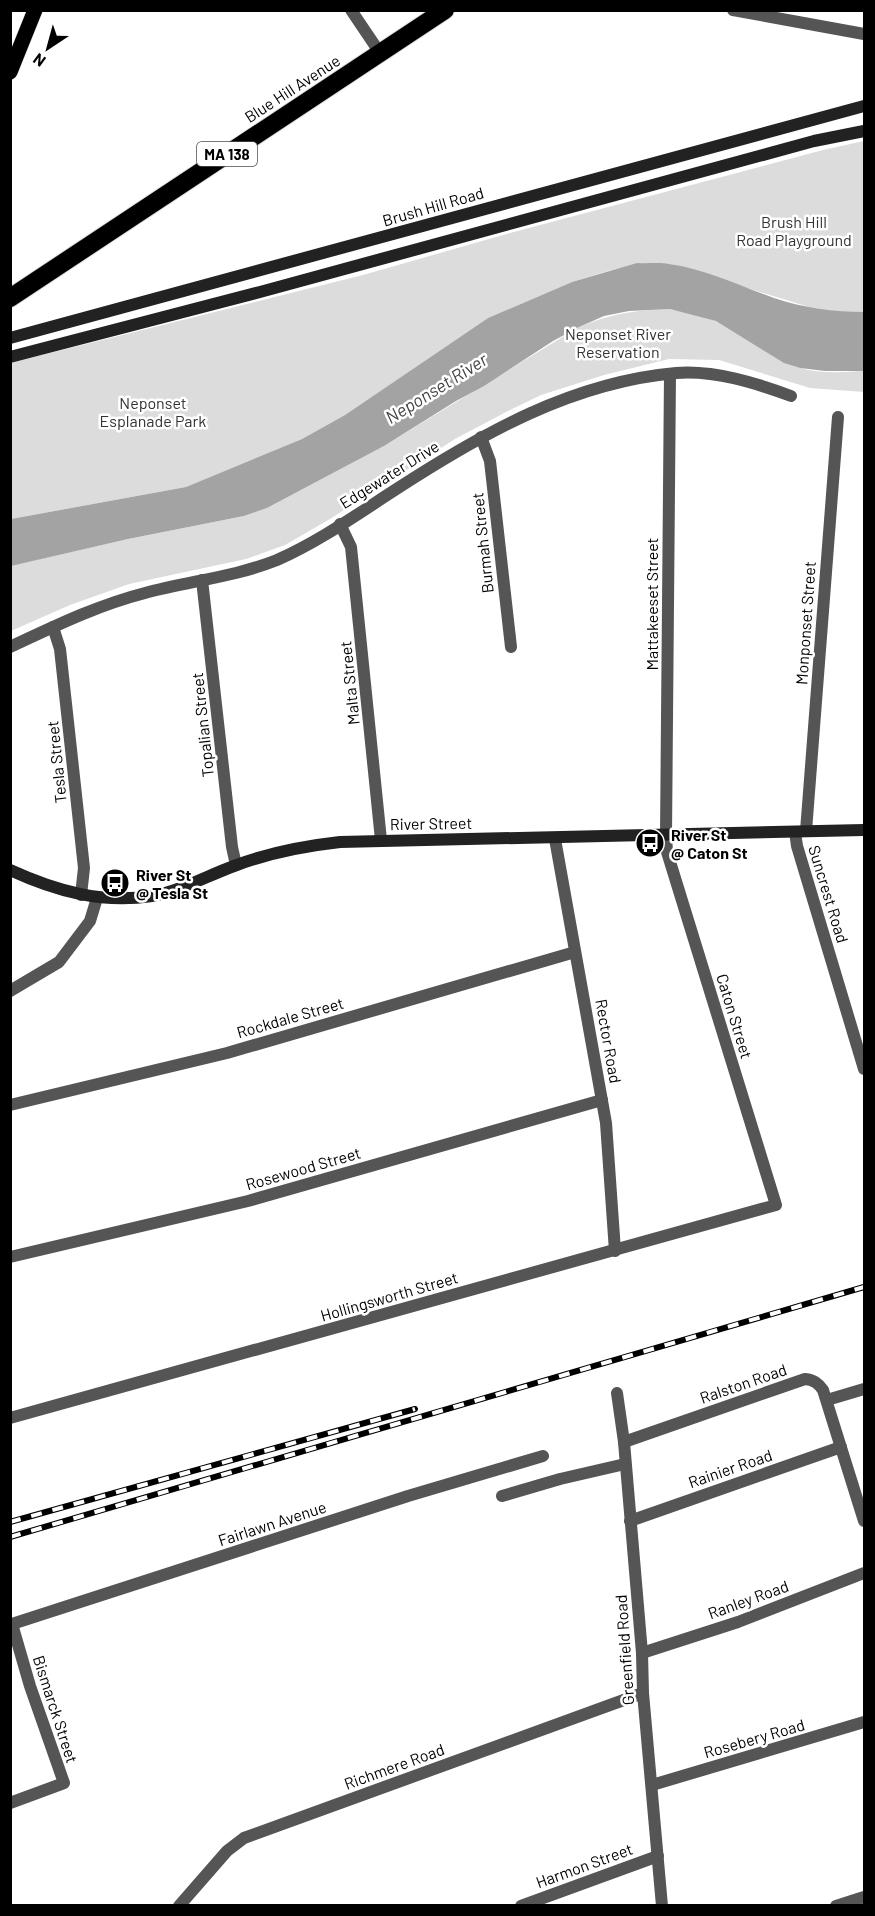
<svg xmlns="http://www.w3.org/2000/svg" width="875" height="1916" font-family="Barlow,sans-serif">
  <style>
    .green { fill: #dcdcdc }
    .water { fill: #a3a3a3 }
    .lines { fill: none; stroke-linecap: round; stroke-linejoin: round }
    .primary-casing { stroke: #dbdbdb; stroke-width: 16 }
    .highway-casing { stroke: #dbdbdb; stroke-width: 20 }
    .street { stroke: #555; stroke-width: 12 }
    .secondary { stroke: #222; stroke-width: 12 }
    .primary { stroke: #000; stroke-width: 15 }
    .highway { stroke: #000; stroke-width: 18 }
    .rail-casing { stroke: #000; stroke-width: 6 }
    .rail { stroke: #fff; stroke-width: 4; stroke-dasharray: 11; stroke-linecap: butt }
    .labels { text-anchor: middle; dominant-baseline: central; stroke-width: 5; stroke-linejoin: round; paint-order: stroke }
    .shield { fill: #fff; stroke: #4c4c4c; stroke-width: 1.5 }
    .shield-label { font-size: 15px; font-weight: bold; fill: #000 }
    .street-label { font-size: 16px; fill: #000; stroke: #fff }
    .park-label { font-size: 16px; fill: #333; stroke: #fff }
    .poi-label { font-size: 16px; font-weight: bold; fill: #000; stroke: #fff; text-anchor: start }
    .water-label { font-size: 18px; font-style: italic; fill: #444; stroke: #fff }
  </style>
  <rect width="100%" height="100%" fill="#fff"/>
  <g class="green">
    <polygon points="864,141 864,312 838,312 809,307 669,264 637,264 608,271 572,282 488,318 345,415 302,439 186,487 11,519 10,363 363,275 510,233 823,150"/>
    <path d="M670 309C691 313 713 317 731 329 754 342 773 360 800 368 820 374 844 372 864 371V392L810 388 719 360 669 359 604 375 541 395 506 412 455 439 330 519 285 545 246 559 129 584 70 605 11 631 10 566 128 539 244 516 267 508 384 446 579 327C611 314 635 310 670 309Z"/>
  </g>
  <path class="water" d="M637 263C647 264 659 262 669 264 705 269 740 286 774 298 804 308 834 312 864 312V371H825L800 368 784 363 716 321 670 309 629 311 604 316 579 327 553 341 484 386 456 401 384 446 267 508 244 516 128 539 11 566V519L186 487 302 439 345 415 488 318 572 282Z"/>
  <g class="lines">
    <g class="primary-casing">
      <polyline id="primary" points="10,72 35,10"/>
    </g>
    <g class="highway-casing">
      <polyline id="highway" points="10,298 445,10"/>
    </g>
    <g class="street">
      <polyline points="351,10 380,53"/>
      <polyline points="733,10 864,34"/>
      <polyline points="481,437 490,461 511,647"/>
      <polyline points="340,524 351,547 381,840"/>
      <polyline points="202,580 232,847 236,865"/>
      <polyline points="53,627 60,649 84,868 81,895"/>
      <path d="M10 647C55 626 98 605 145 593 189 581 235 577 277 560 320 541 359 513 398 488 483 433 573 382 676 373 715 370 756 383 791 396"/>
      <polyline points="806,831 838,417"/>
      <polyline points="795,832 797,846 864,1069"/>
      <polyline points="555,839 606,1123 615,1251"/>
      <polyline points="10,991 59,962 90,921 97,898"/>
      <polyline points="10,1105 227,1053 575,952"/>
      <polyline points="10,1257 248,1201 602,1100"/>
      <polyline points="617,1393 624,1442 642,1653 643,1693 662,1906"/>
      <polyline points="827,1400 864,1389"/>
      <polyline points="10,1418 776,1205 667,852 666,835 670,374"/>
      <path d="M624 1442 805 1379C814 1380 818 1383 823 1390L864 1521"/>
      <polyline points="502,1496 560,1479 625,1464"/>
      <polyline points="630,1521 841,1447"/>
      <polyline points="642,1653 738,1622 864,1573"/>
      <polyline points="652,1785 864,1722"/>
      <polyline points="10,1803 64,1783 30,1686 12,1624 408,1496 543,1456"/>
      <polyline points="179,1906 227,1851 244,1838 643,1693"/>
      <polyline points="521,1906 658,1856"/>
      <polyline points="836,1906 864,1897"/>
    </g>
    <g class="secondary">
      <polyline points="10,338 864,106"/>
      <polyline points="10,357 260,292 814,141 864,131"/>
      <path d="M10 870C56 891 102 904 152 896 180 891 207 876 234 866 268 853 304 846 340 842L864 830"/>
    </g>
    <use href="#primary" class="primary"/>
    <use href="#highway" class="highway"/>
    <g class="rail-casing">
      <g id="rail">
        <polyline points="10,1522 415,1409"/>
        <polyline points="10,1537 864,1287"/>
      </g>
    </g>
    <use href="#rail" class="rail"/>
  </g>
  <defs>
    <g id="bus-disc" transform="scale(1.5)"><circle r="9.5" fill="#000" stroke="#fff"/><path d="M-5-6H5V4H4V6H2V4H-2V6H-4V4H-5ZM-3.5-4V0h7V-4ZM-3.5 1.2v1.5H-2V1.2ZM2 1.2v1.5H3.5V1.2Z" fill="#fff"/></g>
  </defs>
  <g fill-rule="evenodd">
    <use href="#bus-disc" x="650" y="843"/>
    <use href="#bus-disc" x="115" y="883"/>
  </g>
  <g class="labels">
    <rect class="shield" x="197" y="142" width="60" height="24" rx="4.5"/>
    <g class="shield-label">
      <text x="227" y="154">MA 138</text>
    </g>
    <g class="street-label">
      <text transform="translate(292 88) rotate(-33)">Blue Hill Avenue</text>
      <text transform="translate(433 206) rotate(-16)">Brush Hill Road</text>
      <text transform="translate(389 474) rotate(-32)">Edgewater Drive</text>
      <text transform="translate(482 543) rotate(-96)">Burmah Street</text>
      <text transform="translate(651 604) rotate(-90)">Mattakeeset Street</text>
      <text transform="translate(805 623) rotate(-86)">Monponset Street</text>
      <text transform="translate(349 683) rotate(-96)">Malta Street</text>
      <text transform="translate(202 725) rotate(-96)">Topalian Street</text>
      <text transform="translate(56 762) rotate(-96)">Tesla Street</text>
      <text transform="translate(431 823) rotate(-1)">River Street</text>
      <text transform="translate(829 894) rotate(73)">Suncrest Road</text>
      <text transform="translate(735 1016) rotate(73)">Caton Street</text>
      <text transform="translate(290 1017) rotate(-16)">Rockdale Street</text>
      <text transform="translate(609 1041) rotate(80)">Rector Road</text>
      <text transform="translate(303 1168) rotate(-16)">Rosewood Street</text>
      <text transform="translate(389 1296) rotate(-16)">Hollingsworth Street</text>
      <text transform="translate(743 1383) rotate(-19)">Ralston Road</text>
      <text transform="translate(730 1468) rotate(-19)">Rainier Road</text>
      <text transform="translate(272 1523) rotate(-18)">Fairlawn Avenue</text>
      <text transform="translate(748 1599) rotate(-20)">Ranley Road</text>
      <text transform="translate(624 1650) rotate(-94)">Greenfield Road</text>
      <text transform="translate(56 1709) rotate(72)">Bismarck Street</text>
      <text transform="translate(754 1738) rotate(-16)">Rosebery Road</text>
      <text transform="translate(394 1766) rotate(-20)">Richmere Road</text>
      <text transform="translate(584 1865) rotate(-20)">Harmon Street</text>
    </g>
    <g class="park-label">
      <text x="794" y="221">Brush Hill<tspan x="794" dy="18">Road Playground</tspan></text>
      <text x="618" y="333">Neponset River<tspan x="618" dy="18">Reservation</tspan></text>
      <text x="153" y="402">Neponset<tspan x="153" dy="18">Esplanade Park</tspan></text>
    </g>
    <g class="poi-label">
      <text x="671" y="834">River St<tspan x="671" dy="18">@ Caton St</tspan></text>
      <text x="136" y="874">River St<tspan x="136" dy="18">@ Tesla St</tspan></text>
    </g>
    <g class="water-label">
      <text transform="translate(436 388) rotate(-32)">Neponset River</text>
    </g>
  </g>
  <rect width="875" height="1916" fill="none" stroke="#000000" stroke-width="24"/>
  <g transform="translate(48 48) rotate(216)" stroke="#ffffff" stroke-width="4.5" paint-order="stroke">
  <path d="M0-4.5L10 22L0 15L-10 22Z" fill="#000000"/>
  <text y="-9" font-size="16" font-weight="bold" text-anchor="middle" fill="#000000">N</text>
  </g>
</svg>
